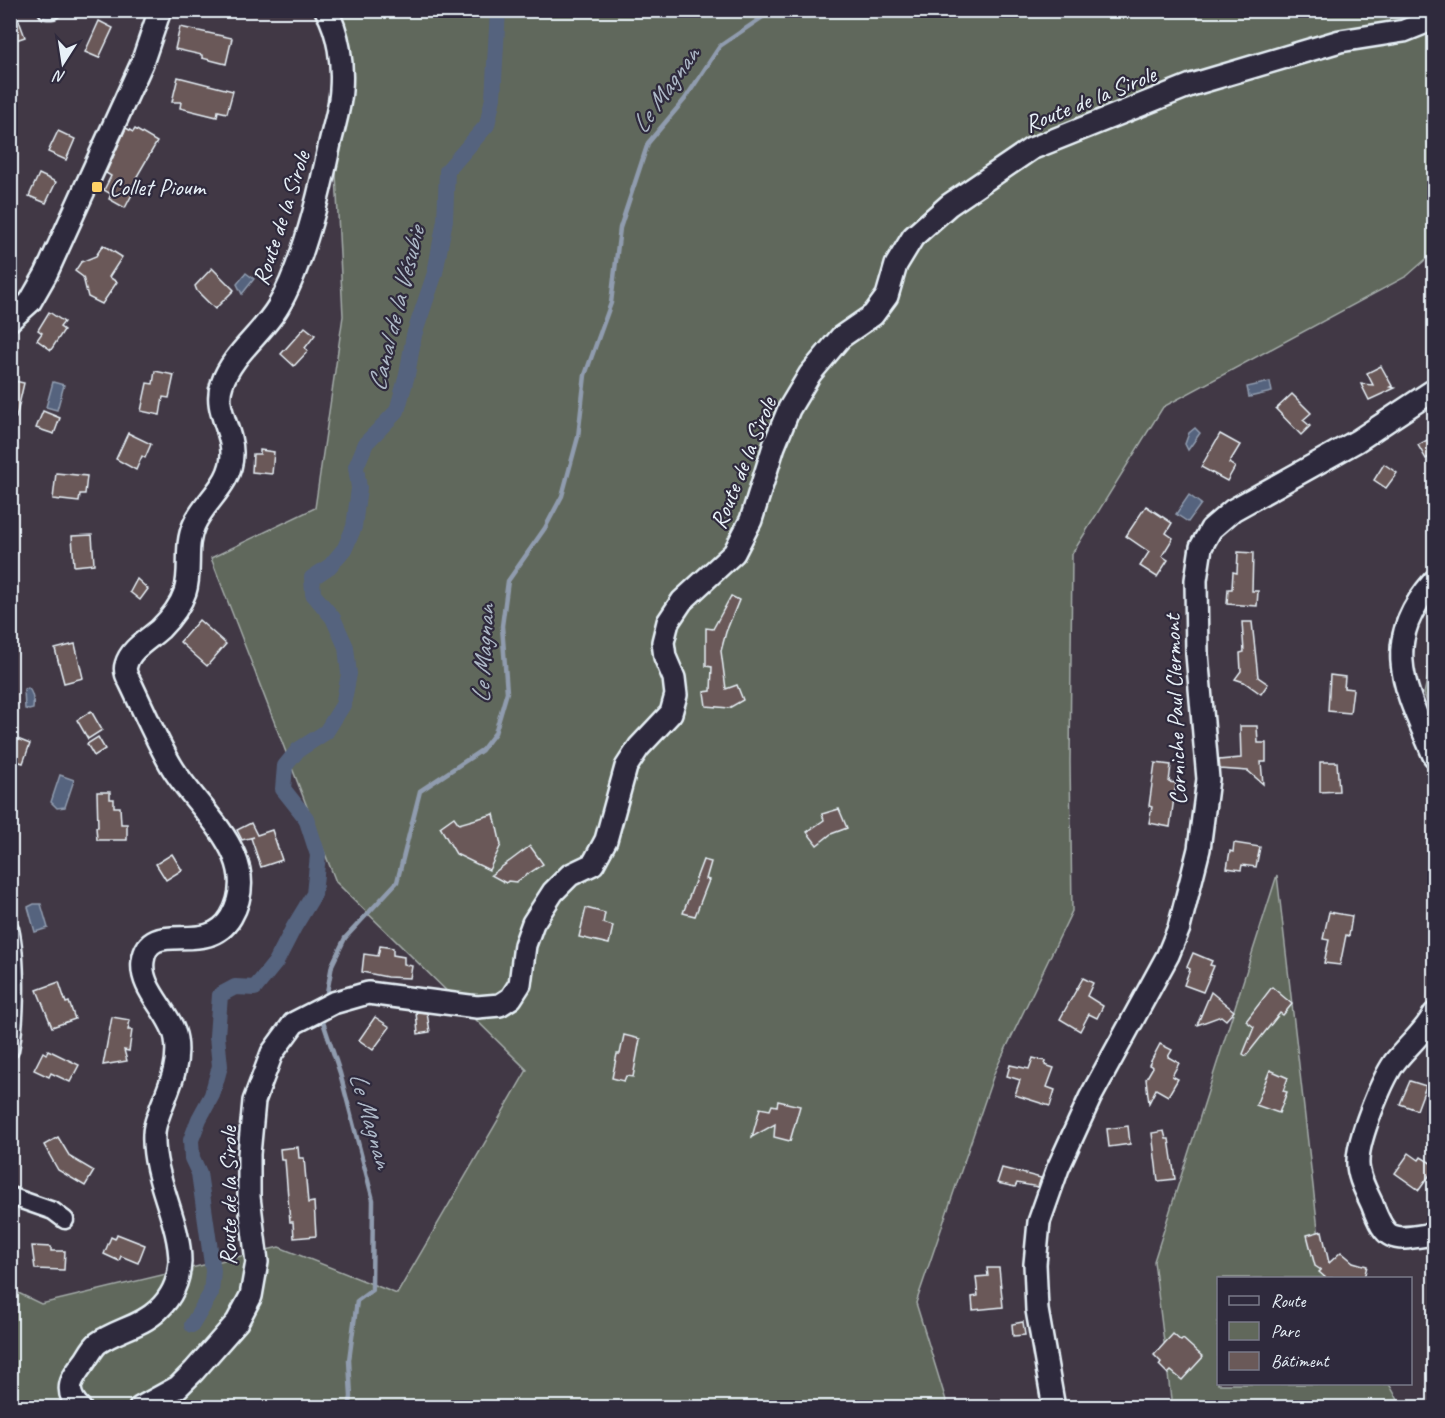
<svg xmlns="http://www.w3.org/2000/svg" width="1445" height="1418" font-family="Caveat,sans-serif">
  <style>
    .green { fill: #61685b; stroke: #a4acaa; stroke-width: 1.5 }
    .water { fill: #55637e; stroke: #909caf; stroke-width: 1.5 }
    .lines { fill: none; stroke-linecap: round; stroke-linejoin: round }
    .stream { stroke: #909caf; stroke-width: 4.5 }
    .canal { stroke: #55637e; stroke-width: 16 }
    .building { fill: #6a5958; stroke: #e8f1f8; stroke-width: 1.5 }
    .minor-casing { stroke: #e8f1f8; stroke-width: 21 }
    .tertiary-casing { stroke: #e8f1f8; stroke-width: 26 }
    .minor { stroke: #2f2a3d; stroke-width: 16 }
    .tertiary { stroke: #2f2a3d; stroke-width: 21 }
    .poi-dot { fill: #ffd166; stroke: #2f2a3d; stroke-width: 2 }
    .labels { text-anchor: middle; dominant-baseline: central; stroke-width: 4.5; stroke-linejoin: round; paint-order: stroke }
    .street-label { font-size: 24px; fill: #e8f1f8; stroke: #2f2a3d }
    .poi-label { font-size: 24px; fill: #e8f1f8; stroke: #2f2a3d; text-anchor: start }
    .water-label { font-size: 26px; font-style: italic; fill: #adb8c7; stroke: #2f2a3d }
  </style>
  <rect width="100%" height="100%" fill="#413845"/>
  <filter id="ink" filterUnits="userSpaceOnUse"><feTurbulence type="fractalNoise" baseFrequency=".0167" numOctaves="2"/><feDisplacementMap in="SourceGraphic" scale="12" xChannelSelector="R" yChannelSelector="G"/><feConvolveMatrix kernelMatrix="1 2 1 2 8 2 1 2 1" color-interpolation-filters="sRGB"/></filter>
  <g filter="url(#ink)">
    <g class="green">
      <polygon points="328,11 1434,11 1434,252 1407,276 1163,407 1072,554 1070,762 1072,911 995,1071 916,1303 948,1407 11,1407 10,1289 41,1304 279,1247 397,1294 527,1070 336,882 211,558 315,508 343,316"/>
      <polygon points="1434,648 1434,719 1424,694"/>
      <polygon points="1277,875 1321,1255 1334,1278 1218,1278 1218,1384 1389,1384 1402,1407 1172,1407 1154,1261"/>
    </g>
    <g class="water">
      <polygon points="246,273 254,279 242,294 237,284"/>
      <polygon points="53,382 64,385 57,410 46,407"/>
      <polygon points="1270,382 1272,392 1249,397 1247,387"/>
      <polygon points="1195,428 1200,433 1188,450 1185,444 1189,433"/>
      <polygon points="1189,495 1201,504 1188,522 1176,514"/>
      <path d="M28 688C33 692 34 702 33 709L29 710 25 709 24 689Z"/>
      <polygon points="60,775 74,780 65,807 57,808 51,802"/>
      <polygon points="34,904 41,904 48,928 35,932 28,907"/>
    </g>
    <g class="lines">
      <g class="stream">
        <polyline points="326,998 332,965 345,938 397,882 420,791 482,750 495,733 507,692 502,626 508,581 545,528 562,496 578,437 585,375 611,303 620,228 648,143 685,99 720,46 773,10"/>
        <polyline points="324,1015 323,1022 340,1073 373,1200 372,1290 357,1301 349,1360 351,1397 349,1408"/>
      </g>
      <polyline class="canal" points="192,1325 211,1293 213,1271 199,1173 192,1158 191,1140 199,1119 212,1095 220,1066 217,1036 220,995 235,987 255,988 276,962 294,927 314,894 318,855 306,818 283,789 285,766 298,750 326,732 343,705 349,674 346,647 333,618 313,594 312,578 330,566 345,548 354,527 359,488 356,467 366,443 397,411 407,375 414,335 435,273 445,220 447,171 487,125 493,98 498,10"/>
    </g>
    <g class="building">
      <polygon points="10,10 15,10 25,37 10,42"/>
      <polygon points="99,21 113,28 99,58 85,52"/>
      <polygon points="180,27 232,38 226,64 202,58 202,55 175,49"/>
      <polygon points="178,77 233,91 227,113 218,111 217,117 180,108 181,102 172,102"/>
      <polygon points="126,128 133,132 135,129 157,142 136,178 140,179 125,208 109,199 111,194 104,190 111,176 106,173"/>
      <polygon points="58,131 75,139 66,160 48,152"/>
      <polygon points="39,174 56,182 46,203 29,196"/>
      <polygon points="103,245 122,257 109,277 117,282 102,304 88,297 83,277 75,271 81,262 96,256"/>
      <polygon points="212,268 234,290 215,309 197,291 195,286"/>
      <polygon points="49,312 64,322 60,327 64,330 51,350 37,340 42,333 38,330"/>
      <polygon points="305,327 315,335 305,348 308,351 294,366 281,354"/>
      <polygon points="1381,366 1392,386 1390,387 1395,388 1369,400 1361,384 1373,385 1367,373"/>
      <polygon points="155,371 174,375 169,398 163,397 160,415 141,411 147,383 153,384"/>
      <polygon points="10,380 24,383 16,418 10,418"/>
      <polygon points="1292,394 1311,413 1303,420 1310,426 1301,435 1276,409"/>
      <polygon points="43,411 60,418 54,434 36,428"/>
      <polygon points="128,433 151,444 145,458 142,456 136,470 116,459"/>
      <polygon points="1220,434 1240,445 1229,463 1235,467 1227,481 1201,467"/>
      <polygon points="1429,439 1434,449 1434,454 1426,459 1418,445"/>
      <polygon points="260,450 274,452 272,474 252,472 253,454 260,454"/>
      <polygon points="1384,464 1397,473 1386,488 1374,480"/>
      <polygon points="56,473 87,476 85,494 80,494 79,502 53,499"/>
      <polygon points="1146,506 1172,523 1166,533 1173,538 1162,556 1168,560 1157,577 1140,566 1149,552 1126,536"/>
      <polygon points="92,535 94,564 74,566 72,536"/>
      <polygon points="1238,552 1253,553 1252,591 1258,591 1257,606 1227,604 1228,589 1232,589 1233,572 1237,573"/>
      <polygon points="137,579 148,589 140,600 130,592"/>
      <polygon points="731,596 739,600 726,632 721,651 726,689 737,685 743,700 729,708 706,706 704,692 711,691 712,667 706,666 706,628 713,629"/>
      <polygon points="199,620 226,644 207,666 180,642"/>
      <polygon points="1242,622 1252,622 1258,677 1268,684 1261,694 1244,682 1235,679 1241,671 1240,653 1244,652"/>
      <polygon points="75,644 83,678 64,683 55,649"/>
      <polygon points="1330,675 1345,677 1344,688 1353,689 1350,713 1328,711"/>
      <polygon points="91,711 102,730 88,739 77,720"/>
      <polygon points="1240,726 1257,726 1258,743 1266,743 1266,762 1261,762 1263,784 1248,771 1220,769 1219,760 1241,758"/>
      <polygon points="10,736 30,744 23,763 10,759"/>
      <polygon points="98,737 105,749 94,756 87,744"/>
      <polygon points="1320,762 1337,762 1339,791 1320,792"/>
      <polygon points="1155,763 1171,765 1169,782 1176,783 1170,827 1149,823 1152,807 1149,806"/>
      <polygon points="97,792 110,792 110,799 114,799 114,807 120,807 121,824 127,824 127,840 97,840 96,827 98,827"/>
      <polygon points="839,809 847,828 831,834 817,845 807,832 824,820 822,814"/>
      <polygon points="494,814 501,845 489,870 456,854 440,827 454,817 459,824"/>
      <polygon points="251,823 257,835 272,830 282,860 261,867 251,838 254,837 242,840 237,830"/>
      <polygon points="1234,843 1260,847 1256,867 1242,865 1241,870 1227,868 1230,851 1233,852"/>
      <polygon points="530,846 543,864 516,882 508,881 506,883 491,875"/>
      <polygon points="172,854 182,870 166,880 156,864"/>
      <polygon points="703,860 711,862 706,879 709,880 695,916 683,913"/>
      <polygon points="586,908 605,913 603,923 613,926 609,944 579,937"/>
      <polygon points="1329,912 1352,916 1349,936 1346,935 1340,965 1324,963 1329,940 1323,939"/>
      <polygon points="380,946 393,948 393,955 404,957 404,964 412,966 410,978 387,977 362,972 364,954 378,956"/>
      <polygon points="1193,953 1212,961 1210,965 1214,966 1203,992 1184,985 1190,969 1187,967"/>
      <polygon points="1083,978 1093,983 1087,996 1103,1006 1097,1018 1089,1014 1080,1031 1060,1019"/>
      <polygon points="59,982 66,1003 69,1002 75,1019 52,1027 37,990"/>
      <polygon points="1272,987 1292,1004 1283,1015 1280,1013 1246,1056 1243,1054 1254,1027 1246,1021"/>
      <polygon points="1211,992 1234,1011 1226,1020 1221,1016 1197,1025"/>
      <polygon points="416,1012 427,1013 430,1032 418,1034"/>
      <polygon points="112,1017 130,1020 128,1030 132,1030 129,1051 124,1050 127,1061 103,1065"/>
      <polygon points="375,1017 390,1027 373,1050 359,1040"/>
      <polygon points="624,1035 640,1039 633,1077 626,1076 624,1081 612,1078 617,1054 620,1054"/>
      <polygon points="1160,1044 1172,1050 1168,1057 1179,1063 1172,1076 1178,1079 1168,1096 1156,1089 1149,1103 1146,1079 1153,1067 1149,1065"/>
      <polygon points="48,1050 79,1065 70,1082 51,1073 49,1077 34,1070 43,1052 46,1054"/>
      <polygon points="1033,1058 1046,1061 1045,1065 1054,1068 1047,1087 1055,1090 1050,1106 1015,1095 1020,1080 1007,1076 1010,1065 1029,1069"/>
      <polygon points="1270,1070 1288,1078 1283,1091 1287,1092 1279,1113 1256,1105"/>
      <polygon points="1410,1081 1426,1086 1417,1110 1400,1104"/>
      <polygon points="778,1101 800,1106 790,1141 774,1137 775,1124 752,1137 760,1108 770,1110 772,1105 777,1106"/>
      <polygon points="1128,1126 1130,1144 1109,1147 1107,1129"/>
      <polygon points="1164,1131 1166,1139 1169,1139 1175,1179 1158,1181 1152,1133"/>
      <polygon points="58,1137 70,1157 94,1171 85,1186 58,1170 44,1145"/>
      <polygon points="298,1147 299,1158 304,1158 308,1203 314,1202 316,1236 294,1238 293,1222 290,1222 285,1160 281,1160 280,1149"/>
      <polygon points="1409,1153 1419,1160 1421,1157 1434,1165 1434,1169 1419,1190 1395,1173"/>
      <polygon points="1002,1168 1041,1178 1038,1187 1017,1183 1015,1187 997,1183"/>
      <polygon points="1322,1231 1329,1263 1341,1252 1353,1262 1367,1266 1364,1278 1326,1278 1319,1272 1321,1270 1315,1266 1307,1235"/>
      <polygon points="117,1234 145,1245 138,1263 121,1256 119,1261 104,1254 111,1237 115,1239"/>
      <polygon points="32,1246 51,1247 51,1251 65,1251 64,1270 35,1269"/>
      <polygon points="987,1268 999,1268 1003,1307 973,1310 972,1297 978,1296 976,1277 988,1276"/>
      <polygon points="1023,1322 1025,1335 1013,1336 1012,1324"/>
      <polygon points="1173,1334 1181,1341 1183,1339 1203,1357 1182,1380 1171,1371 1168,1374 1159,1365 1161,1362 1154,1355"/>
    </g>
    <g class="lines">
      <g class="minor-casing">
        <g id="minor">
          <polyline points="47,10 52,10"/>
          <path d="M10 929C17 960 16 1019 10 1050"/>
          <polyline points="10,1196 53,1211 65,1220"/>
        </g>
      </g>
      <g class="tertiary-casing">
        <g id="tertiary">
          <polyline points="10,320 30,302 46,274 142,63 160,10"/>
          <path d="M1434 581C1378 644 1406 690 1434 756"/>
          <path d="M1434 1014C1425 1032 1407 1046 1394 1063 1381 1082 1358 1139 1358 1161 1357 1175 1366 1191 1372 1204 1387 1245 1394 1240 1434 1234"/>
          <path d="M80 1408C62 1390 72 1378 85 1361 89 1355 93 1347 98 1343 116 1330 142 1326 158 1310 171 1298 179 1281 180 1262 180 1220 152 1178 154 1134 154 1125 158 1117 161 1108 170 1085 180 1064 176 1039 172 1013 139 990 143 961 149 916 206 959 231 917 265 858 199 812 172 767 156 740 144 711 130 682 127 677 124 671 126 665 130 649 148 640 160 629 171 618 180 607 185 592 192 570 184 547 194 525 205 500 232 484 232 454 233 430 213 409 222 384 232 354 262 334 278 307 303 265 320 192 330 143 334 126 340 108 341 90 343 64 339 33 326 10"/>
          <polyline points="140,1408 178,1387 194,1371 237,1322 251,1296 257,1262 249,1197 249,1154 254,1101 272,1053 294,1023 333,1003 368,993 477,1007 500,1005 511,998 520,984 525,945 533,923 553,892 570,875 593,864 606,840 626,767 639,747 671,713 676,695 674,678 665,657 663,642 668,622 682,601 734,553 751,520 774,446 789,409 810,374 841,337 873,315 887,296 896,265 913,237 949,205 1031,149 1191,85 1340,41 1404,31 1434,19"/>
          <polyline points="1054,1408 1037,1310 1035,1264 1039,1222 1058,1168 1090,1098 1168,955 1179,928 1199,849 1208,779 1197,654 1196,580 1201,547 1211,529 1233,510 1357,441 1434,390"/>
        </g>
      </g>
      <use href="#minor" class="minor"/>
      <use href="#tertiary" class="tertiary"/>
    </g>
  </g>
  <rect class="poi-dot" x="91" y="181" width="12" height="12" rx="3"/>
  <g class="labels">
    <g class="street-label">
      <text transform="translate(1090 99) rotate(-22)">Route de la Sirole</text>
      <text transform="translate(281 218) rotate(-72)">Route de la Sirole</text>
      <text transform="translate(743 463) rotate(-68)">Route de la Sirole</text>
      <text transform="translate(1175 710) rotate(-92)">Corniche Paul Clermont</text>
      <text transform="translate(228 1196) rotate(-90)">Route de la Sirole</text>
    </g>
    <g class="poi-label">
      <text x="109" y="187">Collet Pioum</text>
    </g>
    <g class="water-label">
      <text transform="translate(665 90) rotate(-55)">Le Magnan</text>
      <text transform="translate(396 309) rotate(-76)">Canal de la Vésubie</text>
      <text transform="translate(483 654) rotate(-87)">Le Magnan</text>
      <text transform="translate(371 1120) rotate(74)">Le Magnan</text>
    </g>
  </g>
  <rect width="1445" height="1418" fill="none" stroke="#2f2a3d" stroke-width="36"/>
  <rect x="18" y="18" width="1409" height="1382" fill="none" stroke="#e8f1f8" stroke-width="2" filter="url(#ink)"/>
  <rect x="1217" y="1277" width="195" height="108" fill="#2f2a3d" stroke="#797a88" stroke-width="1.5"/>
  <rect x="1229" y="1296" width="30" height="9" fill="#2f2a3d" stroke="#797a88" stroke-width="1.5"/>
  <text x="1271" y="1307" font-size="18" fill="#e8f1f8">Route</text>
  <rect x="1229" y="1322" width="30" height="18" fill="#61685b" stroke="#797a88" stroke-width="1.5"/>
  <text x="1271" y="1337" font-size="18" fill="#e8f1f8">Parc</text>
  <rect x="1229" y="1352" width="30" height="18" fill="#6a5958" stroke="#797a88" stroke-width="1.5"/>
  <text x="1271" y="1367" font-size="18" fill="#e8f1f8">Bâtiment</text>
  <g transform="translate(63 63) rotate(192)" stroke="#2f2a3d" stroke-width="4.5" paint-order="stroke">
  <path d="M0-4.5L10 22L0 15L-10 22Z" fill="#e8f1f8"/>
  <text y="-9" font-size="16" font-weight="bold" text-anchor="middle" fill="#e8f1f8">N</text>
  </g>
</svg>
